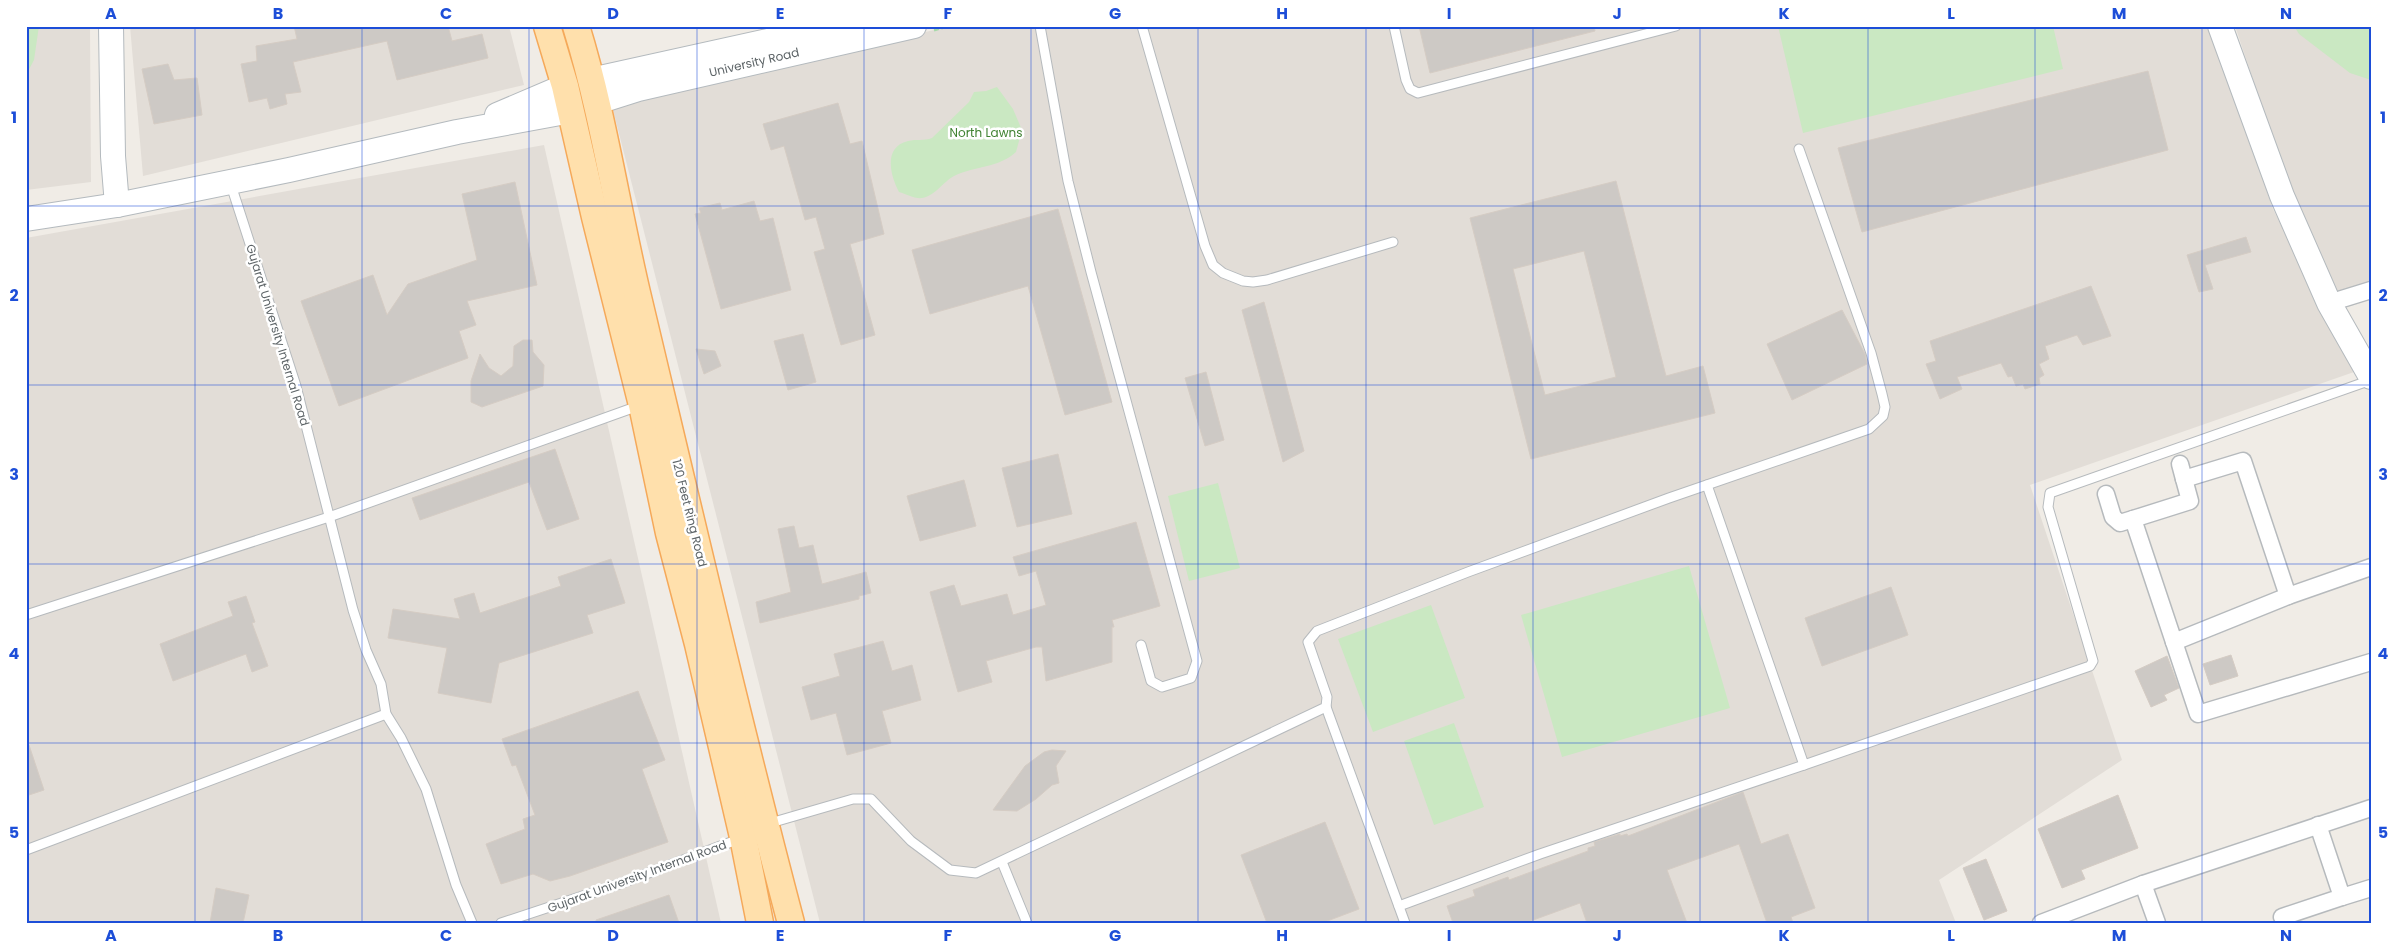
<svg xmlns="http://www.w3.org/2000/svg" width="2397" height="949" font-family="Poppins,sans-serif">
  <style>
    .education { fill: #e2ddd7 }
    .green { fill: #cae8c2 }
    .building { fill: #cdc9c5; stroke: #d5ccc4; fill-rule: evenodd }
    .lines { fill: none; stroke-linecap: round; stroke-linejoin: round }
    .lane-casing { stroke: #b6babd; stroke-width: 11 }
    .street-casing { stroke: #b6babd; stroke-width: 19 }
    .secondary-casing { stroke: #b4babe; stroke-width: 26 }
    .primary-casing { stroke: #f5a95a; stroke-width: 29 }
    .path { stroke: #a5daa8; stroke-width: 3; stroke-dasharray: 5 2.5; stroke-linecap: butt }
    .lane { stroke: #fff; stroke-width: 9 }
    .street { stroke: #fff; stroke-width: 16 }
    .secondary { stroke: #fff; stroke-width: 24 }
    .primary { stroke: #ffe0ac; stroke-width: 26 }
    .grid { fill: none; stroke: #1d4ed8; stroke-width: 1; stroke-opacity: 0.55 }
    .labels { text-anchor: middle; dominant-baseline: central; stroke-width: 5; stroke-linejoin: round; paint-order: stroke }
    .street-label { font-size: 12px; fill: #5d6467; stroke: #fff }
    .park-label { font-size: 12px; fill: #3f8231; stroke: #fff }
    .neatline { fill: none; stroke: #1d4ed8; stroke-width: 2 }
    .grid-label { font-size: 16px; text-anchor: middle; font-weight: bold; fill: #1d4ed8 }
  </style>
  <rect width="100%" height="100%" fill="#f0ece6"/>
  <g class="education">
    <polygon points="26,26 90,26 91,182 26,190"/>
    <polygon points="130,26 509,26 524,85 143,176"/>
    <polygon points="951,26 2214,26 2272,207 2354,372 2030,485 2122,760 1939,880 1956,923 820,923 612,106"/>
    <polygon points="2235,26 2371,26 2371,283 2337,292 2296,208"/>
    <polygon points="544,145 721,923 26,923 26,238"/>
  </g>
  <g class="green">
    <polygon points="26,26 39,26 34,60 26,75"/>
    <polygon points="1778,26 2053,26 2063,69 1803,133"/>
    <polygon points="2294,26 2371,26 2371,80 2350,73 2299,34"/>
    <path d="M997 87 1013 109 1022 130 1016 152C999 168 974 166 954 176 943 182 935 196 922 198 915 199 906 194 899 192 890 175 883 147 908 141 916 139 924 141 932 138L969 102 974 92 986 91Z"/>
    <polygon points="1218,483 1240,568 1189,581 1168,496"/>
    <polygon points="1689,566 1730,708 1562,757 1521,615"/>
    <polygon points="1431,605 1465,698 1373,732 1338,639"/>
    <polygon points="1454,723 1484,807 1434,825 1404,741"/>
  </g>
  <g class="building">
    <polygon points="294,26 448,26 452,41 482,34 488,58 397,80 387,41 293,62 301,92 285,94 287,104 270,109 267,98 249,102 241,64 257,61 256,46 297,39"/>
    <polygon points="1419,26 1594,26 1595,31 1430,73"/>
    <polygon points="168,64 174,80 197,78 202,115 154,124 142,69"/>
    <polygon points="2148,71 2168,150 1862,232 1838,148"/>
    <polygon points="838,103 850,144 862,141 884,234 850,244 875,335 841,345 814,252 825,249 816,217 805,220 784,146 771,150 763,124"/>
    <path d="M1616 181 1666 376 1703 366 1715 413 1531 459 1470 218ZM1584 251 1616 377 1545 395 1513 269Z"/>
    <polygon points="515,182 537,285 467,301 476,325 459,331 468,358 339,406 301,301 373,275 387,315 408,284 477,260 462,194"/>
    <polygon points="754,201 760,221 773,218 791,290 721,309 695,214 701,213 699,208 720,203 722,210"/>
    <polygon points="1058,209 1112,402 1065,415 1028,286 930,314 912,250"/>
    <polygon points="2246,237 2251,252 2205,265 2213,289 2199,292 2187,255"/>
    <polygon points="2091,286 2111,336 2083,345 2077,335 2045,346 2049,359 2039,364 2044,375 2039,378 2040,384 2025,389 2023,384 2016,386 2012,376 2008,377 2001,363 1957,377 1962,389 1940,399 1926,364 1936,361 1930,341"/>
    <polygon points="1264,302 1304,451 1283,462 1242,310"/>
    <polygon points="1842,310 1865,354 1867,364 1792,400 1767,344"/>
    <polygon points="803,334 816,382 788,390 774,341"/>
    <polygon points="523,340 532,340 533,352 544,365 543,386 482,407 471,402 471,381 480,354 489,368 501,376 513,366 514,346"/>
    <polygon points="696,349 715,351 721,366 704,374"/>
    <polygon points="1206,372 1224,440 1205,446 1185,378"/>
    <polygon points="555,449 579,519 547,530 529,482 420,520 412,498"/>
    <polygon points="1058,454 1072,514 1017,527 1002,468"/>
    <polygon points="964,480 976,526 920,541 907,496"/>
    <polygon points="1136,522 1160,606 1112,620 1114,627 1112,627 1112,662 1046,681 1042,647 1036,647 986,661 992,682 958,692 930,592 954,585 961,606 1007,594 1013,615 1046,605 1036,571 1019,576 1013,557"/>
    <polygon points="794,526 799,548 813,545 822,584 866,572 871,593 859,596 859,599 760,623 756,602 791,592 778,529"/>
    <polygon points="611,559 625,603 587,615 593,633 499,663 491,703 438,693 447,648 388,638 393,609 460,619 454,599 474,593 480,613 561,586 558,577"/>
    <polygon points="1891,587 1908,635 1822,666 1805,618"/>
    <polygon points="246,596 255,622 252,623 268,666 252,672 246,654 173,681 160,644 233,616 228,602"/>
    <polygon points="883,641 892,671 912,665 921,700 882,711 891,743 847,755 836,713 811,720 802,687 840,676 834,654"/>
    <polygon points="2231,655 2238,676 2210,685 2203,664"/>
    <polygon points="2167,656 2179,688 2164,695 2167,700 2151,707 2135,671"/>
    <polygon points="638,691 665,760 642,769 668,842 570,876 550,881 533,874 501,884 486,844 525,829 523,819 535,815 516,765 512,766 502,739"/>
    <polygon points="29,745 44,790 26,796 26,746"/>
    <polygon points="1052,750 1066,751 1056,766 1059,783 1052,785 1036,799 1017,811 993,810 1025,766 1044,752"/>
    <polygon points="1743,792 1761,844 1788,834 1815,908 1791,917 1793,923 1767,923 1739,844 1667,870 1687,923 1587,923 1580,903 1525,923 1453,923 1447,906 1475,896 1473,890 1508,877 1509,880 1588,851 1588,848 1595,846 1594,842 1620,834 1620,836 1627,834 1628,836"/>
    <polygon points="2118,795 2138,848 2081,870 2085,879 2062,888 2038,829"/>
    <polygon points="1325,822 1359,909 1322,923 1267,923 1241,855"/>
    <polygon points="1986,859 2007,911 1984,920 1963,868"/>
    <polygon points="216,888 249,895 243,923 210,923"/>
    <polygon points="669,895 679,923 596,923 596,920"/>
  </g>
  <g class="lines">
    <g class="lane-casing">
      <g id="lane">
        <polyline points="1040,26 1068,181 1091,272 1197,661 1191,678 1162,687 1151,681 1141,645"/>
        <polyline points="1142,26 1205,246 1213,265 1223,273 1243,281 1253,282 1267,280 1393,242"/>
        <polyline points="1394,26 1406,80 1410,89 1418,93 1676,26"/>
        <polyline points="230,182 296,386 353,610 366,650 381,684 386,714 401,738 426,789 456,885 472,923"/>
        <polyline points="1707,485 1804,765 2090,666 2093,661 2048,507 2050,493 2371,380"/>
        <polyline points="26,615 329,517 641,405"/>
        <polyline points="1326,707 1405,923"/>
        <polyline points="767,824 853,799 871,799 911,841 950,870 976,873 1326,707 1327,697 1308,642 1317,631 1468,572 1669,498 1869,429 1883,416 1885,407 1882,394 1871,353 1799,149"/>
        <polyline points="26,850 386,714"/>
        <polyline points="1002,862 1027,923"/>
        <polyline points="1399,906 1540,854 1804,765"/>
        <polyline points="501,923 619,884 742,838"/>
      </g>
    </g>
    <g class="street-casing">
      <g id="street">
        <polyline points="2329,303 2371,290"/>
        <polyline points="2180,464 2184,479"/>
        <polyline points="2106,494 2113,517 2120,523 2133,519"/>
        <polyline points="2371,567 2288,596 2243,461 2184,479 2190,501 2133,519 2198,714 2371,662"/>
        <polyline points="2174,642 2288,596"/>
        <polyline points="2143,884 2157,923"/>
        <polyline points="2342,897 2371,888"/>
        <polyline points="2282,917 2342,897 2318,825"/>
        <polyline points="2041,923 2143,884 2371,808"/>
      </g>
    </g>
    <g class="secondary-casing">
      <g id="secondary">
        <polyline points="111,26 113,156 117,205"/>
        <polyline points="2220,26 2282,196 2329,303 2371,377"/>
        <polyline points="591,80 836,26"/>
        <polyline points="597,102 638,89 914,26"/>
        <polyline points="497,115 565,86"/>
        <polyline points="26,219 117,205 289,170 457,132 571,111"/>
      </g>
    </g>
    <g class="primary-casing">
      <g id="primary">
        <polyline points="547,26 565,86 595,217 642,405 669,533 698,644 743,837 760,923"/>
        <path d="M576 26C603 113 616 204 637 293 687 503 736 714 791 923"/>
      </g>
    </g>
    <polyline class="path" points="934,30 948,26"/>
    <use href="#lane" class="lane"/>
    <use href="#street" class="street"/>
    <use href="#secondary" class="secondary"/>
    <use href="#primary" class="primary"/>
  </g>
  <path class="grid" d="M195 26V923M362 26V923M529 26V923M697 26V923M864 26V923M1031 26V923M1198 26V923M1366 26V923M1533 26V923M1700 26V923M1868 26V923M2035 26V923M2202 26V923M26 206H2371M26 385H2371M26 564H2371M26 743H2371"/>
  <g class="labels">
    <g class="street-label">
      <text transform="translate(754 62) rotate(-13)">University Road</text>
      <text transform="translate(278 335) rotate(73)">Gujarat University Internal Road</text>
      <text transform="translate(690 513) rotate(76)">120 Feet Ring Road</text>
      <text transform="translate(637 876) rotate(-20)">Gujarat University Internal Road</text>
    </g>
    <g class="park-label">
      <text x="986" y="132">North Lawns</text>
    </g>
  </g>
  <rect width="2397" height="949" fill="none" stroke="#ffffff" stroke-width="55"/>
  <rect x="28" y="28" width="2342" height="894" class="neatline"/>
  <g class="grid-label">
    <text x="111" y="19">A</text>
    <text x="278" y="19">B</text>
    <text x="446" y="19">C</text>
    <text x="613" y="19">D</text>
    <text x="780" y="19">E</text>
    <text x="948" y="19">F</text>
    <text x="1115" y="19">G</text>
    <text x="1282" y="19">H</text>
    <text x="1449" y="19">I</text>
    <text x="1617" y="19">J</text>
    <text x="1784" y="19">K</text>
    <text x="1951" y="19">L</text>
    <text x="2119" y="19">M</text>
    <text x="2286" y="19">N</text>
    <text x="14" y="123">1</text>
    <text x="2383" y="123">1</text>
    <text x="14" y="301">2</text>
    <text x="2383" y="301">2</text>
    <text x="14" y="480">3</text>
    <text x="2383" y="480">3</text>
    <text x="14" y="659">4</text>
    <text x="2383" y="659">4</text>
    <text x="14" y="838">5</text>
    <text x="2383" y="838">5</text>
    <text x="111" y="941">A</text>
    <text x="278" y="941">B</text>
    <text x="446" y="941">C</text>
    <text x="613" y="941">D</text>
    <text x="780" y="941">E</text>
    <text x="948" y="941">F</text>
    <text x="1115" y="941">G</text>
    <text x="1282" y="941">H</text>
    <text x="1449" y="941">I</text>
    <text x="1617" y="941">J</text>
    <text x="1784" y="941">K</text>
    <text x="1951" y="941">L</text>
    <text x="2119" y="941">M</text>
    <text x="2286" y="941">N</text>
  </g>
</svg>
